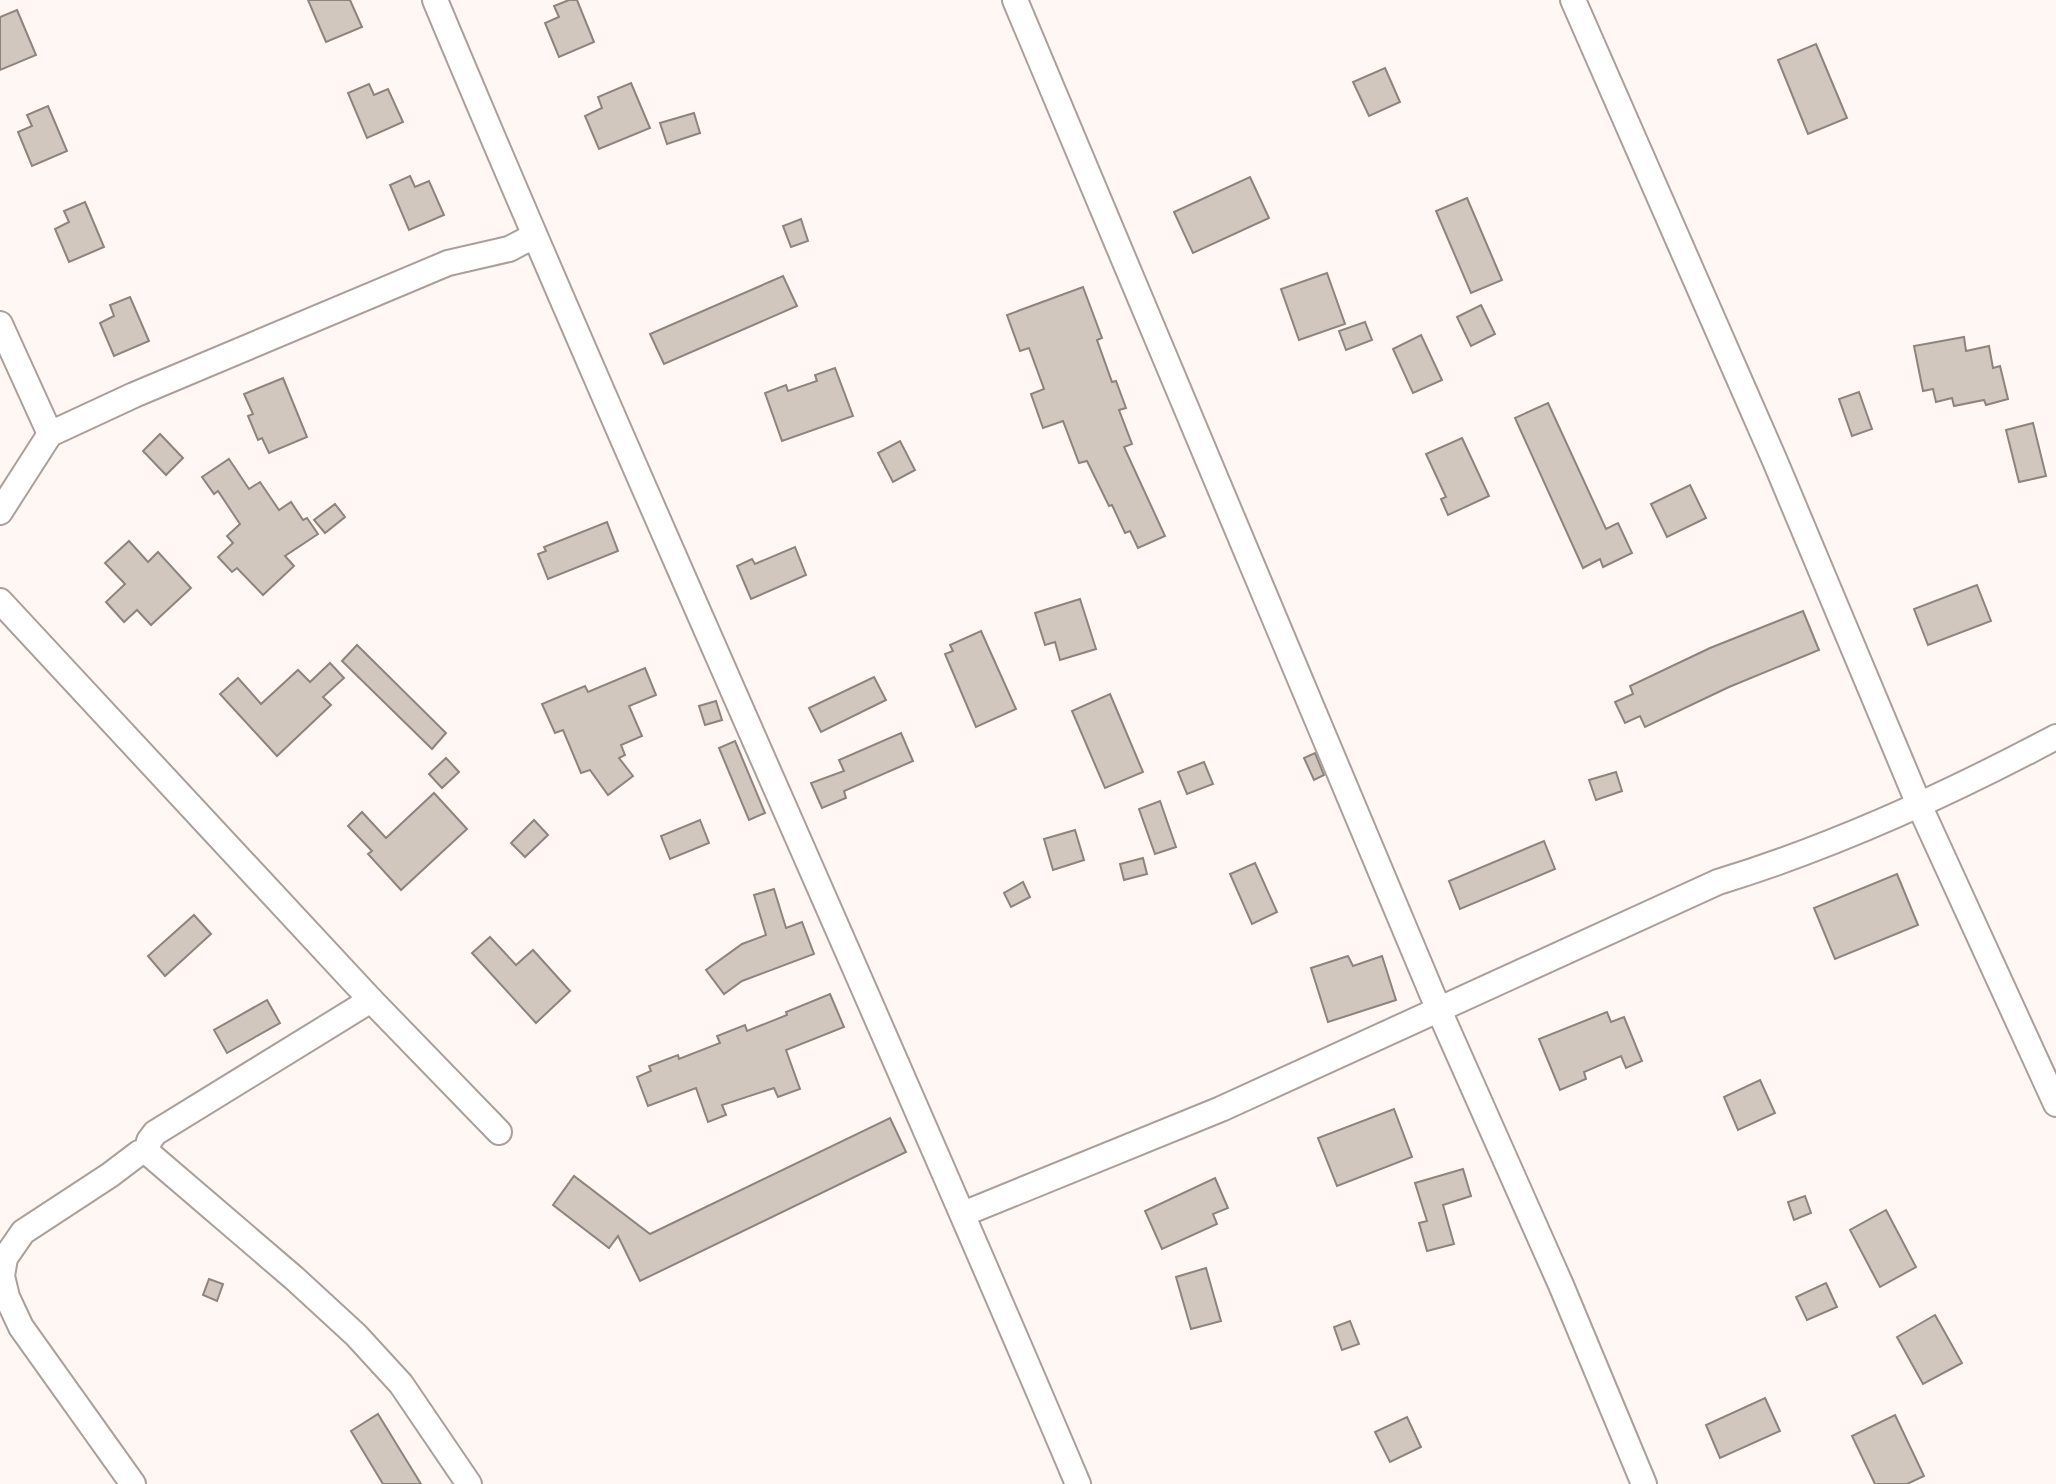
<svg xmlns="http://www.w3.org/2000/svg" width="2056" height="1484" viewBox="0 0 2056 1484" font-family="Quicksand,sans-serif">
<rect width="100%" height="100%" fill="#fff7f4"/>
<!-- building -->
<g fill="#d1c7bf" stroke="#8e847d" stroke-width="2">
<polygon points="308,0 350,0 362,27 326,42"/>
<polygon points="569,0 577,0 594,42 559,57 545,23 559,17 554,6"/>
<polygon points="17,10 36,55 0,70 0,17"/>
<polygon points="1816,44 1847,118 1808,134 1778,60"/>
<polygon points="1385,68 1400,102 1369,116 1353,82"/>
<polygon points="631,83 650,128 599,149 585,116 602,108 598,97"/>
<polygon points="369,84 374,95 388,89 403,122 367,138 348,93"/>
<polygon points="48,106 67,151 32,166 18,132 32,126 27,115"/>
<polygon points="694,113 700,133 667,144 660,123"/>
<polygon points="410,176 415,187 429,181 444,215 409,230 390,185"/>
<polygon points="1250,177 1269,218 1193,253 1174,212"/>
<polygon points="1467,198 1502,280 1471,293 1436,211"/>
<polygon points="85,202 104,247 69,262 55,229 69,222 64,211"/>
<polygon points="801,219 808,241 791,247 783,226"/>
<polygon points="1327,273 1345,324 1299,340 1281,289"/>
<polygon points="783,276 797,306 664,364 650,334"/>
<polygon points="1083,287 1102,338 1097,340 1112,382 1116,381 1126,408 1119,410 1132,444 1124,447 1165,536 1138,548 1130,531 1125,533 1112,505 1109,506 1087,461 1079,463 1063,421 1043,428 1031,394 1044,389 1029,348 1020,351 1007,315"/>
<polygon points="130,297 149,341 114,356 100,323 114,316 110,305"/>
<polygon points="1481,305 1495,334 1471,346 1457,317"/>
<polygon points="1365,322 1372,340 1346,350 1339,331"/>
<polygon points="1421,335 1442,380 1413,393 1393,349"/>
<polygon points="1964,337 1966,351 1989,346 1993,368 2000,366 2008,399 1986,405 1984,400 1954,406 1952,398 1936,402 1933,389 1923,391 1914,346"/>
<polygon points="835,368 853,416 782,441 765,393 786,385 788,391 817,381 815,375"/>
<polygon points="283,378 307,437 269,453 262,438 258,440 248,416 253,414 244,394"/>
<polygon points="1859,392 1872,429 1852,436 1839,399"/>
<polygon points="1548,403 1606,529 1618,523 1632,553 1603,567 1600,559 1583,568 1515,418"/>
<polygon points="2033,423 2046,476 2019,482 2006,430"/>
<polygon points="160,434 183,458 166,475 143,451"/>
<polygon points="1462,438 1489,496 1448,515 1441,499 1446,497 1426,454"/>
<polygon points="900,441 915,470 893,482 878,453"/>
<polygon points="229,459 249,489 260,482 279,510 291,502 303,520 307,518 318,534 285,556 294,566 263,595 237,568 232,572 218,557 233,543 227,536 240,524 218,491 214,494 202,477"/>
<polygon points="1690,485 1706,518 1667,537 1651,504"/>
<polygon points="335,504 345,517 325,533 314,520"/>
<polygon points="607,522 618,551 548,579 538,554 546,551 544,547"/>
<polygon points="129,541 148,562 158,552 191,588 151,625 137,610 124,622 106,602 125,584 105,563"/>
<polygon points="795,547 806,575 751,599 737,566 752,559 755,564"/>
<polygon points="1977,585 1991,621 1928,645 1914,609"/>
<polygon points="1080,599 1096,649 1060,660 1055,642 1045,645 1035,613"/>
<polygon points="1803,611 1819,650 1729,687 1645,727 1640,716 1625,723 1615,702 1633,694 1630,686 1710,648"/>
<polygon points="981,631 1016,709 976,727 945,654 953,651 950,645"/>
<polygon points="357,645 446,733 432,749 342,661"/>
<polygon points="330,663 344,678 323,697 331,705 277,756 220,694 238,678 261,704 298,670 310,682"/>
<polygon points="645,668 656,695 629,706 642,736 621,745 625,755 619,758 633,776 608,795 590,770 581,773 563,730 555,733 542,704 585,686 588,692"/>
<polygon points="874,677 886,700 821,732 809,708"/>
<polygon points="1110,694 1143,772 1105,788 1072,711"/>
<polygon points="716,701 722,720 705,725 699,706"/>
<polygon points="901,733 913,761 844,791 846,798 822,808 811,783 844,771 839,760"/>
<polygon points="735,741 765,813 749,820 719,748"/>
<polygon points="1315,753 1324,775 1314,780 1304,758"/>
<polygon points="446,758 459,772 442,788 429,774"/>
<polygon points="1204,762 1213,784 1187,794 1178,772"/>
<polygon points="1616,772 1622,791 1596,800 1589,780"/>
<polygon points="434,793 467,829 401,890 368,854 372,851 348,826 362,812 386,838"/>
<polygon points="1160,801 1176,847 1155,854 1139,809"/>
<polygon points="534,820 548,835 525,857 511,843"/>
<polygon points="700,820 709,843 670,859 661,836"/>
<polygon points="1075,830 1084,860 1053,870 1044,839"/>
<polygon points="1544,841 1555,869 1460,909 1449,881"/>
<polygon points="1143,858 1147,874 1124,880 1120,864"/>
<polygon points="1255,863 1277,912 1252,924 1230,874"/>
<polygon points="1897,874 1918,925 1835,959 1814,908"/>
<polygon points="1023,882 1030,897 1011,907 1004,893"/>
<polygon points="774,889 786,928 802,922 814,954 742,981 724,994 706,970 742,944 766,935 754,895"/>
<polygon points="194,915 211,934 165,976 148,956"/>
<polygon points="490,937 516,965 533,950 570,991 536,1023 472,953"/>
<polygon points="1348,956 1353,966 1382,956 1396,1000 1328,1022 1311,968"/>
<polygon points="830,994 844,1027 786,1050 800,1089 778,1097 774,1088 722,1105 726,1115 708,1122 696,1088 648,1106 637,1077 651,1071 649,1066 678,1055 679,1059 720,1043 717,1036 745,1025 747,1031 787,1015 786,1012"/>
<polygon points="267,1000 280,1023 227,1053 214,1030"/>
<polygon points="1607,1012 1611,1022 1624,1017 1642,1061 1626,1068 1621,1056 1584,1072 1586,1079 1560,1090 1539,1039"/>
<polygon points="1760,1080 1775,1113 1738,1130 1724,1097"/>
<polygon points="1394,1109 1412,1157 1337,1186 1318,1138"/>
<polygon points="890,1118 906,1152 640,1281 618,1236 609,1248 553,1205 574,1176 650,1234"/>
<polygon points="1463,1169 1471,1196 1443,1205 1454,1244 1427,1251 1419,1223 1427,1221 1415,1183"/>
<polygon points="1215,1178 1228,1208 1213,1214 1217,1224 1162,1249 1145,1211"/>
<polygon points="1805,1196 1811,1213 1794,1220 1788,1202"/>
<polygon points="1886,1210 1916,1267 1880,1287 1850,1230"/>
<polygon points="1206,1268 1221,1321 1191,1329 1176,1277"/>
<polygon points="209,1279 223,1284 217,1301 203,1295"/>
<polygon points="1826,1283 1837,1307 1807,1320 1796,1297"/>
<polygon points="1935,1315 1962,1363 1923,1384 1897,1337"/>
<polygon points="1350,1321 1359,1344 1342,1350 1334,1327"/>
<polygon points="1765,1398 1780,1431 1720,1458 1706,1425"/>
<polygon points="378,1414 421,1484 383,1484 351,1431"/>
<polygon points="1895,1415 1924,1476 1907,1484 1875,1484 1852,1436"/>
<polygon points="1407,1417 1421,1447 1390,1462 1375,1432"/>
</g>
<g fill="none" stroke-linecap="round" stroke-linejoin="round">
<!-- minor casing -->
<g stroke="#ab9f9a" stroke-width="28">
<g id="minor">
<path d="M435 0C643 497 868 988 1078 1484"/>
<polyline points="1015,0 1438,1008 1561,1285 1644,1484"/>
<polyline points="1573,0 1775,461 1920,807 2056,1104"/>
<polyline points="0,324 50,434"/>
<polyline points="0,512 50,434 134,395 448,263 509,249 534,236"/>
<polyline points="0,601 371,1000 499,1132"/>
<polyline points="147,1152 294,1278 356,1335 401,1384 469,1484"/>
<path d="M963 1214 1221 1109 1718 882C1836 846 1947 795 2056 737"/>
<polyline points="133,1484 21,1327 7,1297 2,1276 5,1258 23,1232 110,1175 139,1153 147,1152 149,1141 155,1133 371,1000"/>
</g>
</g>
<!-- minor -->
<use href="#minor" stroke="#fff" stroke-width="24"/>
</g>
</svg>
